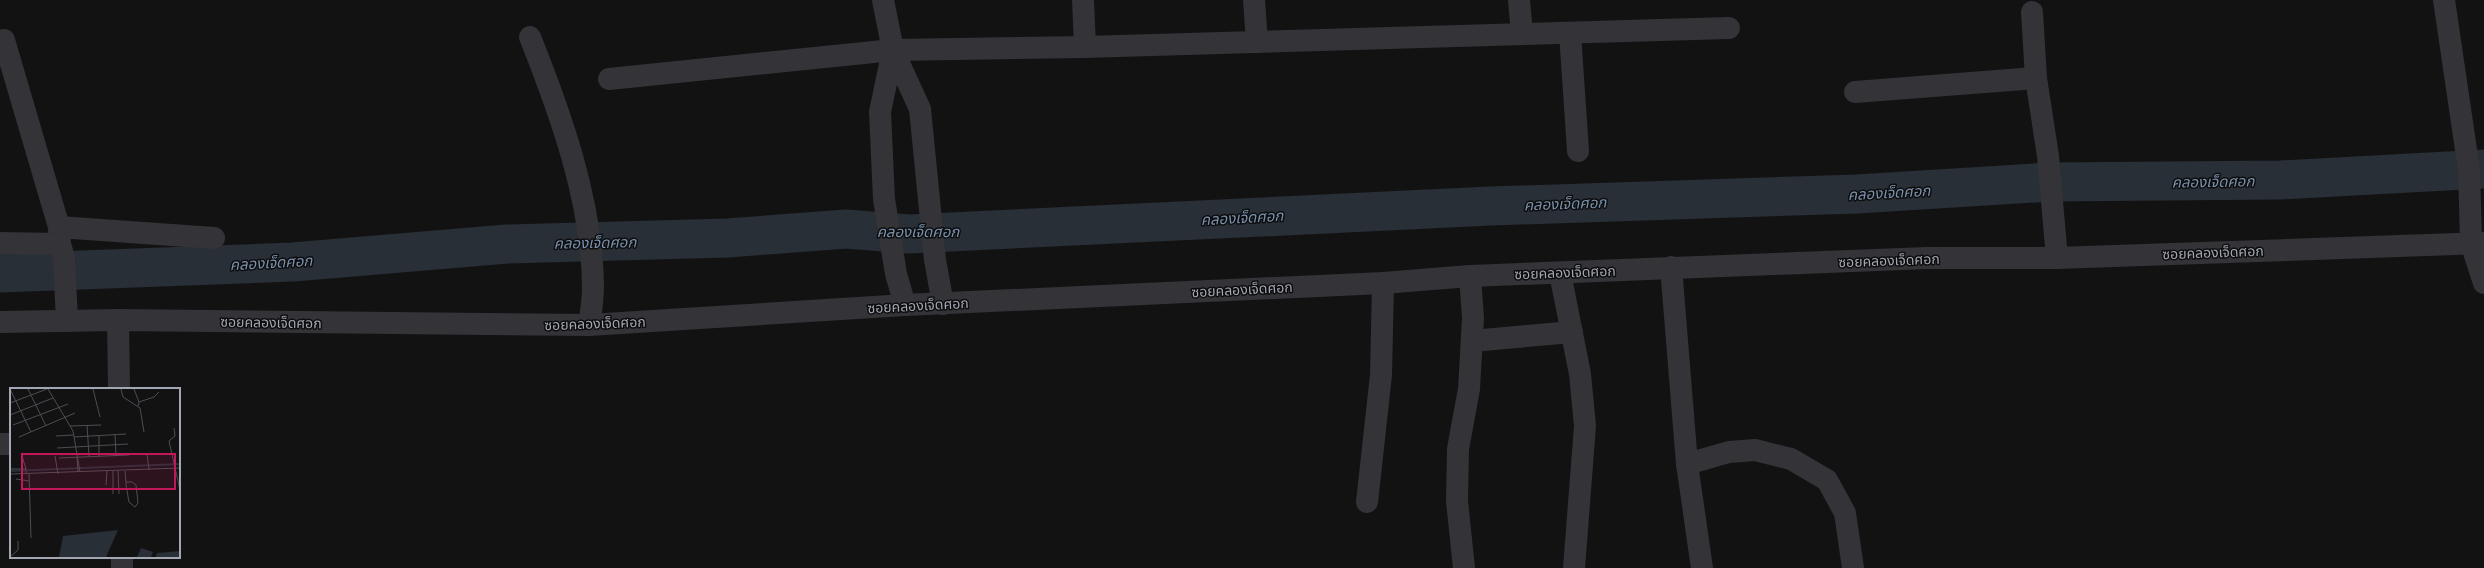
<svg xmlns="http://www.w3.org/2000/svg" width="2484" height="568" viewBox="0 0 2484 568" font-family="'Golos Text','Noto Sans Thai',sans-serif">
<rect width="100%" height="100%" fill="#121213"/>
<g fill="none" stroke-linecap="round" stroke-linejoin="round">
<!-- canal -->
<polyline stroke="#282f36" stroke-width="39" points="0,273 293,262 507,244 728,238 846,229 909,234 1490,206 1857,194 2050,182 2280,180 2484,169"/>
<!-- minor -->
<g stroke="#333338" stroke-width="22">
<polyline points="883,0 893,50 920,109 935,260 943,304"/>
<polyline points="1083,0 1085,47"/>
<polyline points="1254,0 1257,42"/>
<polyline points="1519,0 1522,34"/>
<polyline points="2444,0 2469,170 2471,243 2484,283"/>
<polyline points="2032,12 2036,78 2048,156 2057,258"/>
<polyline points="1570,33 1578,151"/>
<path d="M530 37C561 115 592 201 593 286 593 299 591 313 589 325"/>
<polyline points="4,40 59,227 60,244"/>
<polyline points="893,50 880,112 884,199 896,274 905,305"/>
<polyline points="609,79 893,50 1085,47 1729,28"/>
<polyline points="1855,92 2036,78"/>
<polyline points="59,227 214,238"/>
<polyline points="0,243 60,244 64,258 67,321"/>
<polyline points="1671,267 1687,464 1702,568"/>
<polyline points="1560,273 1580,374 1585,426 1574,568"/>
<polyline points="118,320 119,389"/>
<polyline points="0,322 118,320 589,325 905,305 1383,283 1470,276 1927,258 2057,258 2484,243"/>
<polyline points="1472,341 1572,332"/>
<polyline points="0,444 11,444"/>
<polyline points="1687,464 1729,452 1755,450 1791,459 1827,480 1845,513 1853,568"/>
<polyline points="1367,502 1381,375 1383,283"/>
<polyline points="122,557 122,568"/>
<polyline points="1464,568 1457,501 1458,449 1469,389 1473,318 1470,276"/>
</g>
</g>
<g text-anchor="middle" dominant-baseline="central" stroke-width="3" stroke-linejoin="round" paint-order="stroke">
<!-- street labels -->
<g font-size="14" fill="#a3a7b3" stroke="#0d0d0e">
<text transform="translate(2213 252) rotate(-2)">ซอยคลองเจ็ดศอก</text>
<text transform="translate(1889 260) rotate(-2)">ซอยคลองเจ็ดศอก</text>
<text transform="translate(1565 272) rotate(-2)">ซอยคลองเจ็ดศอก</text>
<text transform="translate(1242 289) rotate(-3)">ซอยคลองเจ็ดศอก</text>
<text transform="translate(918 305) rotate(-3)">ซอยคลองเจ็ดศอก</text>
<text transform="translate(271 322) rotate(1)">ซอยคลองเจ็ดศอก</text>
<text transform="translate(595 323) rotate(-2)">ซอยคลองเจ็ดศอก</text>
</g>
<!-- water labels -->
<g font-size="15" font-style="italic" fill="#7a92ae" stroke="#0d0d0e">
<text transform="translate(2213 181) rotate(-1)">คลองเจ็ดศอก</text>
<text transform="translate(1889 192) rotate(-3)">คลองเจ็ดศอก</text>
<text transform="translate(1565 203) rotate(-2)">คลองเจ็ดศอก</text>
<text transform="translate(1242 217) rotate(-3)">คลองเจ็ดศอก</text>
<text x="918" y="231">คลองเจ็ดศอก</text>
<text transform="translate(595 242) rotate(-1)">คลองเจ็ดศอก</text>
<text transform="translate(271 262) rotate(-3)">คลองเจ็ดศอก</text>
</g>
</g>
<!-- overview -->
<g transform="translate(10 388)">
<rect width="170" height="170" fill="#121213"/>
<path d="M108 142 96 169H49L53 148ZM131 160 143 164 141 169H127ZM170 163V169H146L147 165Z" fill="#282f36"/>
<path fill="none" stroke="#282f36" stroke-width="2" d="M0 83 170 76"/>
<path fill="none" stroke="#4c4e53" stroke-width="1" d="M0 1 21 44M18 1 36 38M38 1 63 43 70 84M83 1 90 29M111 1 113 9 130 20 134 44M124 1 129 14M0 15 37 1M128 18 129 14 144 9 149 4M0 27 43 10M3 37 58 16M77 37 79 68M60 38 91 37M164 40 165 48 159 53 170 102M105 47 106 68M46 48 63 47M89 48V68M9 49 65 25M64 49 116 46M47 60 118 56M137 66 139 82M12 68 16 81M45 68 48 86M49 70 119 67M67 70 68 84M0 81H16V85M103 83V106M108 83 109 106M115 83 116 94V97L119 114 125 119 128 115 126 97 122 94H116M19 85 21 150M0 86 170 80M6 91 19 93M96 97 97 83M0 169 8 162V153"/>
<path fill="#c2185b" fill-opacity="0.15" stroke="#c2185b" stroke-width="2" d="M12 66H165V101H12Z"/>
<rect width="170" height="170" fill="none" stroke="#a3a7b3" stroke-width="2"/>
</g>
</svg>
